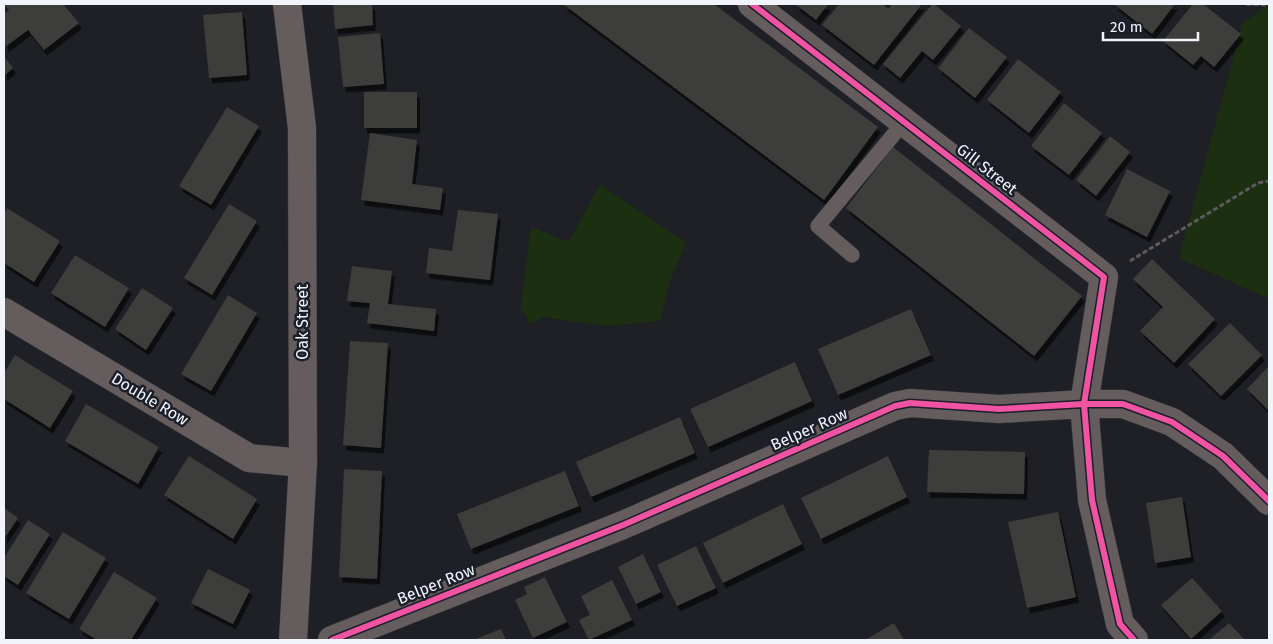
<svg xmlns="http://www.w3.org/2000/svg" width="1273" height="644" viewBox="0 0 1273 644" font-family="'Fira Sans',sans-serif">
<defs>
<filter id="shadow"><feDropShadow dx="3" dy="5.5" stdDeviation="0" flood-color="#0009"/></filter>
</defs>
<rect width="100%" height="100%" fill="#1e2026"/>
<!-- green -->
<g fill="#1c2f10">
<polygon points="1269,4 1269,299 1179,258 1243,23"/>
<polygon points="600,184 686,243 669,283 660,321 606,326 543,317 530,324 521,307 531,227 569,242"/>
</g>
<!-- building -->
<g fill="#3e3c3a" filter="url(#shadow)">
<polygon points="4,4 63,4 79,23 44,50 28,30 5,47 4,14 9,10"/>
<polygon points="333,4 372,4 373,25 335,29"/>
<polygon points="563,4 714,4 878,127 824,200"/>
<polygon points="795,4 828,4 816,20"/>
<polygon points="839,4 883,4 888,9 892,4 922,4 874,65 822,25"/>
<polygon points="932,4 934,4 961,26 933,60 922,51 900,78 883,64"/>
<polygon points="1114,4 1175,4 1152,34"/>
<polygon points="1193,4 1203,4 1241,34 1214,67 1201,56 1193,65 1163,41"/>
<polygon points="242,12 247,75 209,78 203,15"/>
<polygon points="969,28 1007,57 975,98 938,68"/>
<polygon points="380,33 384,84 343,87 338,37"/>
<polygon points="4,56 13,68 4,76"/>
<polygon points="1018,59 1061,92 1029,133 987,100"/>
<rect x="364" y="92" width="53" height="36"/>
<polygon points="1064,103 1102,133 1069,175 1031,146"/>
<polygon points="227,107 259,126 211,205 179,186"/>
<polygon points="370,133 417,140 412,184 443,188 440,210 361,200"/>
<polygon points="1110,136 1130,152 1096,196 1076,180"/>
<polygon points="893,147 1082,296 1034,356 846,208"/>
<polygon points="1127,169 1170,191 1147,237 1105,215"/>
<polygon points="229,204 257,221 212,295 184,278"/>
<polygon points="7,208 60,241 34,282 4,263 4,214"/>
<polygon points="458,210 498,214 490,280 426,273 429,248 452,251"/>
<polygon points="75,255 129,288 105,327 51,293"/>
<polygon points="1152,259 1215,319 1174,363 1140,331 1163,307 1133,279"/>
<polygon points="352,266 392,271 388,304 436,309 434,331 367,323 370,303 347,301"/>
<polygon points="142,288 173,308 146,350 115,329"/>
<polygon points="228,295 257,313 211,391 181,374"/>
<polygon points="911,309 931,355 838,395 818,349"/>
<polygon points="1230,323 1262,355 1221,396 1188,364"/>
<polygon points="350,341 388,343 381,448 343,445"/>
<polygon points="15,355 73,391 50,428 4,399 4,373"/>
<polygon points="795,362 812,401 708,447 690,409"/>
<polygon points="1269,366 1269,411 1247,389"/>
<polygon points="86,404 159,447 138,484 65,441"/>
<polygon points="680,417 695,453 591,497 576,462"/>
<polygon points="929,450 1025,452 1024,494 927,492"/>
<polygon points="189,456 257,499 233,539 164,495"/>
<polygon points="888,456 907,497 821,539 801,498"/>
<polygon points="344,469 382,471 377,579 339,577"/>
<polygon points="565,471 579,506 471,549 457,514"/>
<polygon points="1182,497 1191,557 1155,563 1146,503"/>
<polygon points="783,504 802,544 723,583 703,543"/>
<polygon points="4,508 18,518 4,539"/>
<polygon points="1058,512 1076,597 1027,608 1008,522"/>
<polygon points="28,520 50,534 18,585 4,576 4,558"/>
<polygon points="63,532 106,558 69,619 26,593"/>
<polygon points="696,546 716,588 677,606 657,565"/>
<polygon points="643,554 661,592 636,604 618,567"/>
<polygon points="208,569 250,590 233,624 191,603"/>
<polygon points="114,572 157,598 131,640 97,640 79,629"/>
<polygon points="545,577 567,622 533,638 515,600 527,594 524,587"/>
<polygon points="1192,578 1222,611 1191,639 1161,605"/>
<polygon points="612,580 632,620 589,640 579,620 590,615 581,596"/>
<polygon points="894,623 904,640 865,640"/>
<polygon points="1229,623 1245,640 1209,640"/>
<polygon points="501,629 506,640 473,640"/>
</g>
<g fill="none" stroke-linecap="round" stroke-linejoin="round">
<!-- service casing -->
<g stroke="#383a3f" stroke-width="16">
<polyline id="service" points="852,255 818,226 904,122"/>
</g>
<!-- minor casing -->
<g stroke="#383a3f" stroke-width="29">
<g id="minor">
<polyline points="287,4 302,128 303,463 293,640"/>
<polyline points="752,4 1104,277 1084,404 1123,404 1172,422 1223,456 1269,501"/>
<polyline points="4,312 249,458 303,463"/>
<polyline points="332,640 623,525 895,406 910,403 999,409 1084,404 1092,500 1120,624 1134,640"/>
</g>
</g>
<!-- path -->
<g stroke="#5e5a5c" stroke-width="3" stroke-dasharray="5 2.5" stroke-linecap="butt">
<polyline points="1246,4 1269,5"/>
<polyline points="1130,261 1258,183 1269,181"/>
</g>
<!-- service -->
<use href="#service" stroke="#655c5d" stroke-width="15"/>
<!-- minor -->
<use href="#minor" stroke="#655c5d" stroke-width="28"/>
<!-- cycleway casing -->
<g stroke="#1b1f29" stroke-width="9">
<g id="cycleway">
<polyline points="752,4 1104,277 1084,404 1123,404 1172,422 1223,456 1269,501"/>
<polyline points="332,640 623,525 895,406 910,403 999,409 1084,404 1092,500 1120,624 1134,640"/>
</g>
</g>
<!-- cycleway -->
<use href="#cycleway" stroke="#f153a3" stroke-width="6"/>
</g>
<g text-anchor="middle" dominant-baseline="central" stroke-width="5" stroke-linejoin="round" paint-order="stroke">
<!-- street labels -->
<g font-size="16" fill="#f2f4fc" stroke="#1b1f29">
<text transform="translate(987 169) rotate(38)">Gill Street</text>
<text transform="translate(302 322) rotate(-90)">Oak Street</text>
<text transform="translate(150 399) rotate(31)">Double Row</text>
<text transform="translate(809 429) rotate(-24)">Belper Row</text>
<text transform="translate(436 584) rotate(-22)">Belper Row</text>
</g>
</g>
<!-- border -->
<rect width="1273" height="644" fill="none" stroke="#f2f4fc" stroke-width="10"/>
<!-- scale -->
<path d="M1103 32v8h95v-8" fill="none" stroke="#f2f4fc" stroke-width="2.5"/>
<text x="1110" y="32" font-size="15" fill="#f2f4fc" stroke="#1b1f29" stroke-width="4" paint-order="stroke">20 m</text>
</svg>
